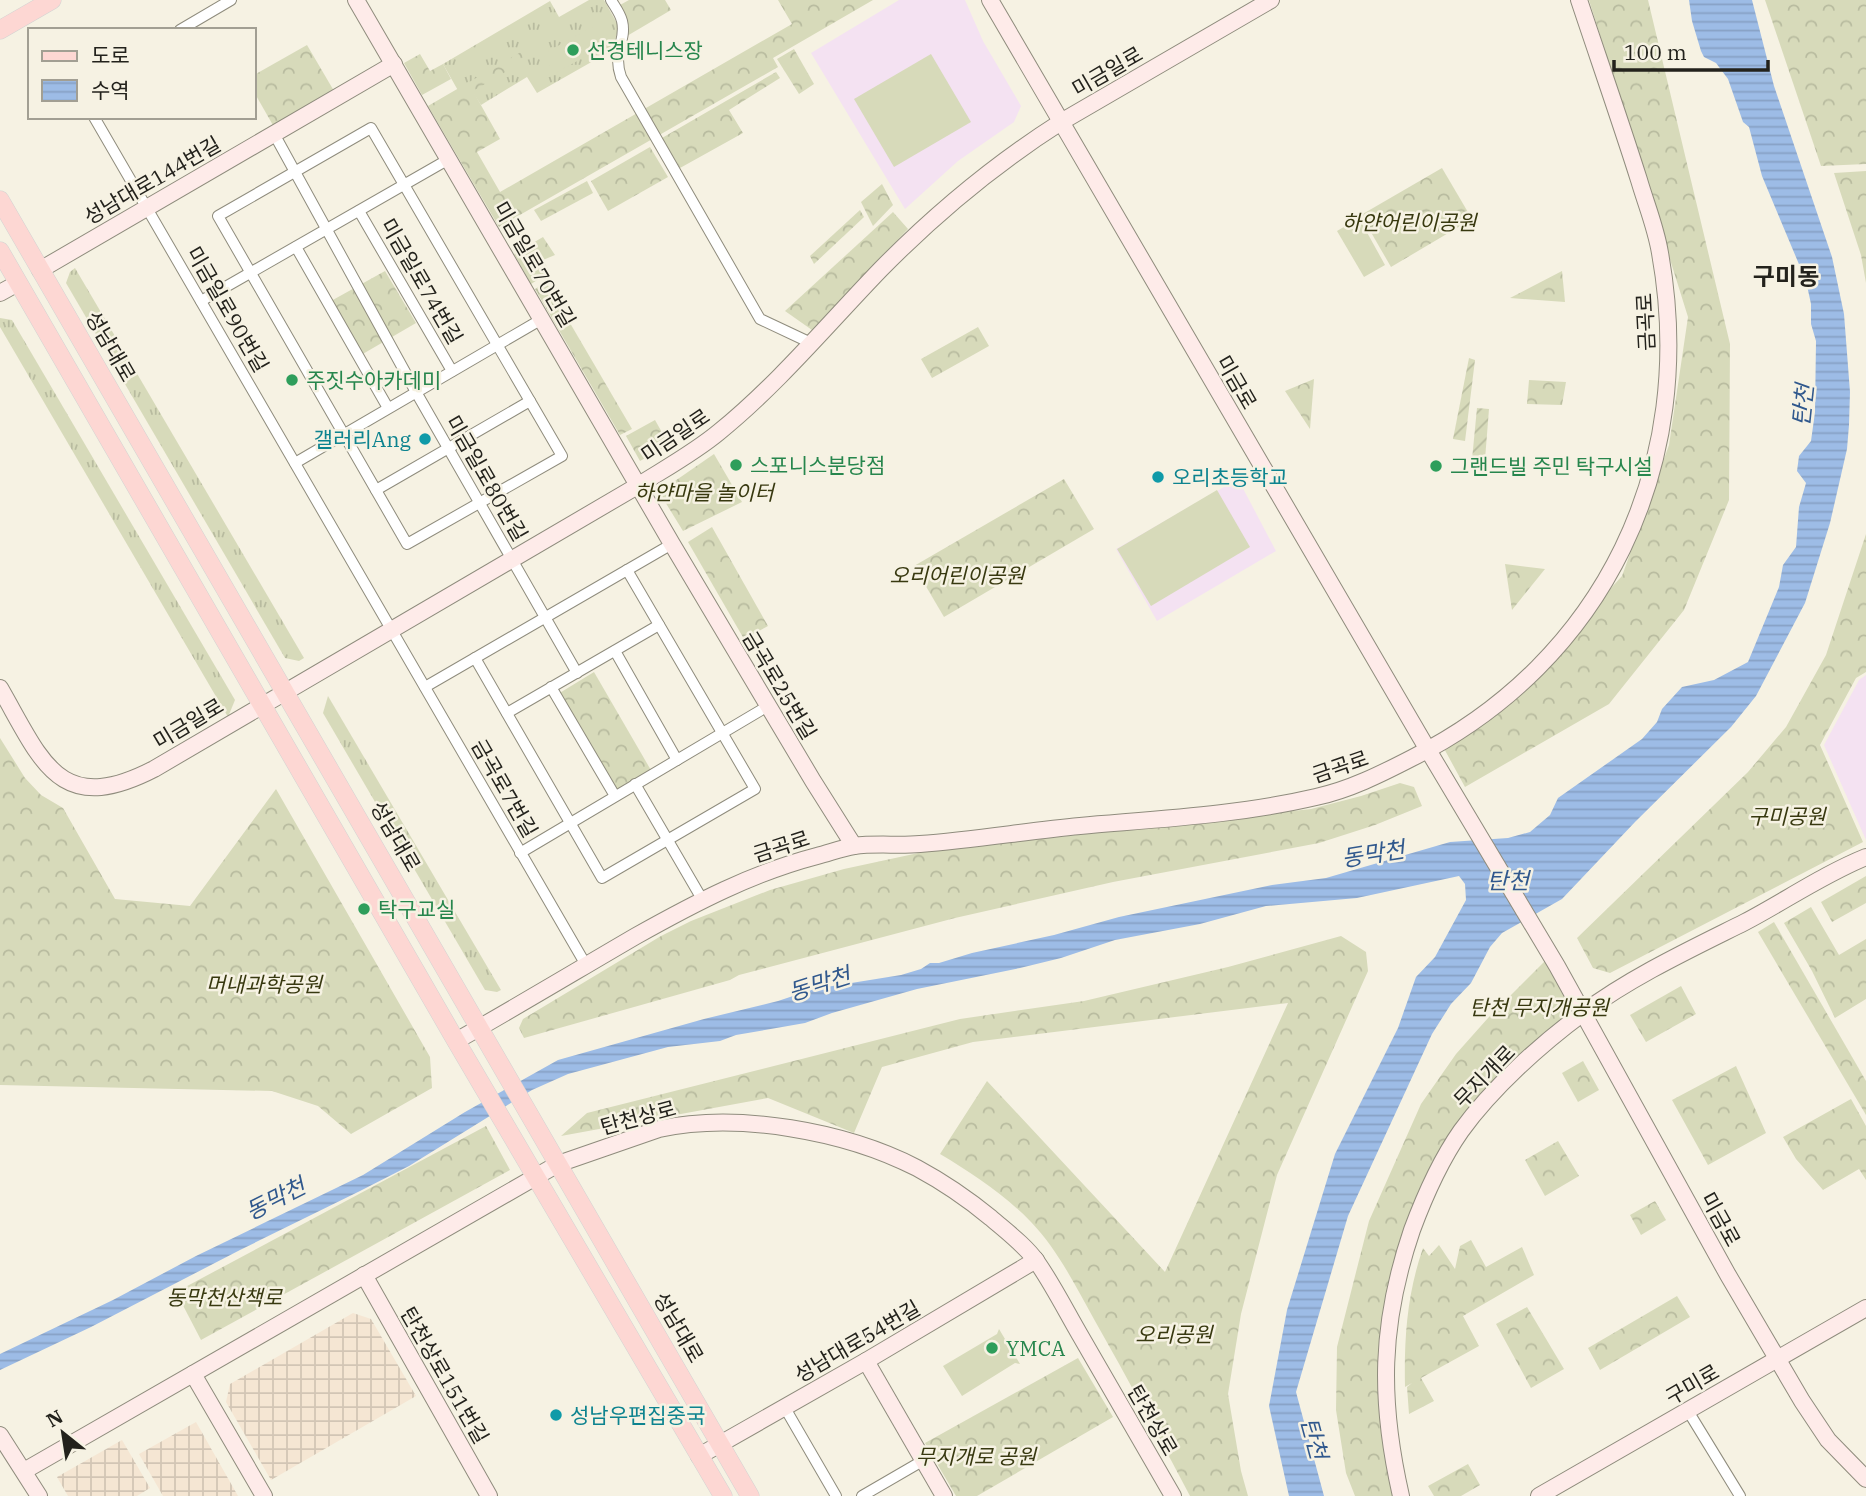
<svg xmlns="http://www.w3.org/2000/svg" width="1866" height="1496" viewBox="0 0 1866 1496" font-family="'IBM Plex Serif','Noto Sans KR',serif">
<defs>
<pattern id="industrial-grid" width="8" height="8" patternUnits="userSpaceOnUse" patternTransform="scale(1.75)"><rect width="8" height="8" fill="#f5e6d3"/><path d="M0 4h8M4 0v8" fill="none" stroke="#d2c5b5"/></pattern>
<pattern id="grass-tufts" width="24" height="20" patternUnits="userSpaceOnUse" patternTransform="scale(1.75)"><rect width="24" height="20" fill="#d7daba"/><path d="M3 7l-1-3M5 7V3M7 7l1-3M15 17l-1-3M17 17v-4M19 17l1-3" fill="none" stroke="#b8bb9f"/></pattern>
<pattern id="forest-crowns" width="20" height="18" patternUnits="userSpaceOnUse" patternTransform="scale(1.75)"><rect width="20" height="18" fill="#d7daba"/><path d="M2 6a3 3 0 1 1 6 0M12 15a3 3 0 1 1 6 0" fill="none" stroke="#b8bb9f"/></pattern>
<pattern id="garden-furrows" width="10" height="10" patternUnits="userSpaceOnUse" patternTransform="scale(1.75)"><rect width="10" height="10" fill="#d7daba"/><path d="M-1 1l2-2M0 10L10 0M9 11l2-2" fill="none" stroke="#b8bb9f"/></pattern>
<pattern id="water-rules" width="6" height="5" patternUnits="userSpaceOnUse" patternTransform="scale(1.75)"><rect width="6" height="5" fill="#9dbce6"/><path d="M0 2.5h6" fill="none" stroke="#87a1c5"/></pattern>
</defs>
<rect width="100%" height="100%" fill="#f6f2e3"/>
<!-- industrial -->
<g fill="url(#industrial-grid)">
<polygon points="353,1313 371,1319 416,1396 271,1480 226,1402 230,1384"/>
<polygon points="196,1422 238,1496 163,1496 139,1454"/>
<polygon points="122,1440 150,1488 137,1496 68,1496 57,1477"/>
</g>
<!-- education -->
<g fill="#f4e2f2">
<polygon points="899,0 965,0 983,41 1021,106 1014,122 958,161 905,209 811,53"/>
<polygon points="1238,479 1276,551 1157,621 1116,549"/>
<polygon points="1866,675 1866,840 1824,745 1859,680"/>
</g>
<!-- grass -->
<g fill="url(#grass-tufts)">
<polygon points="589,0 604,0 619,27 614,43 616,48 537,93 527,77 481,105 472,91 460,94 443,64 550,1 559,17"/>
<polygon points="75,268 304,658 299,661 285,658 66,283 70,272"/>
<polygon points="0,318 12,320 235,700 228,717 0,327"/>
<polygon points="328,696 501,990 497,992 485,990 323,713"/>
</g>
<!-- forest -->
<g fill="url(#forest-crowns)">
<polygon points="629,0 665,0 671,10 627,36 620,5"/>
<polygon points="778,0 873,0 773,58 778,67 499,227 428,106 526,49 531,57 473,91 500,139 477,152 500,192 792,24"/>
<polygon points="1589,0 1648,0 1730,344 1729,500 1684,610 1609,704 1465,787 1441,743 1550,655 1622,576 1669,445 1688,317"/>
<polygon points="1765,0 1866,0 1866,164 1821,166"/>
<polygon points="307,45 334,91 274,127 254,92 254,75"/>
<polygon points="794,49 814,84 799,94 777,59"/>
<polygon points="420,54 430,71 443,64 451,79 422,95 404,63"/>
<polygon points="776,72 780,78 729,110 743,133 680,168 662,138"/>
<polygon points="650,147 668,177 608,211 591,181"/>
<polygon points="1442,168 1472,219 1391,267 1361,215"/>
<polygon points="1866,171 1866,283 1861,255 1834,173"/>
<polygon points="587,181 593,193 541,221 534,210"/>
<polygon points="882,184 893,205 873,226 861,202"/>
<polygon points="860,210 864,217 814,264 810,256"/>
<polygon points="893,212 908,229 812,330 785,311"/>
<polygon points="543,237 555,255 543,260 550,272 531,284 514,254"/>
<polygon points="385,271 416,323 361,355 331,301"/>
<polygon points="1562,271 1565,302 1510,298"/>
<polygon points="546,282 632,429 620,435 535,289"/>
<polygon points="978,327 989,346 932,378 921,359"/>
<polygon points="1314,379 1310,429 1285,391"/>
<polygon points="1529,380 1566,382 1562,405 1527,404"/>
<polygon points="655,420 669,445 640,461 626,436"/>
<polygon points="714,454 742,502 683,531 659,492"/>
<polygon points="1064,479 1094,529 944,617 914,566"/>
<polygon points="712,527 768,626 744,639 688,542"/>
<polygon points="1866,534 1866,672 1856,678 1820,745 1863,842 1610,973 1593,968 1577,938 1748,772 1786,727 1826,655"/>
<polygon points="1505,564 1545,569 1512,610"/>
<polygon points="594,672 652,772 616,793 558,694"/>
<polygon points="0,738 25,778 41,795 63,808 115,899 190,906 276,789 430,1057 432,1088 351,1134 318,1106 272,1091 0,1085"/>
<polygon points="1400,783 1414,787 1422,806 1375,825 1319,843 1113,882 955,918 739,975 730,980 524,1038 519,1028 523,1019 661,936 691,921 770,890 844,869 923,852 1311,809 1361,796"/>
<polygon points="1866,876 1866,903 1832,922 1821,902"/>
<polygon points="1811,907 1839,955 1866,939 1866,999 1835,1018 1812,971 1784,923"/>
<polygon points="1774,922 1866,1081 1866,1115 1758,932"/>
<path d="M1341 936 1366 952 1368 971 1277 1175 1241 1314 1228 1394 1241 1471 1248 1496H1190C1159 1437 1128 1379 1095 1321 1076 1287 1058 1250 1031 1222 1005 1195 972 1173 940 1154L987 1081 1165 1272 1288 1003 973 1042 882 1067 854 1133 768 1098 561 1136 587 1113 960 1019 1084 1001 1228 967Z"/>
<polygon points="1547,959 1576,1011 1460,1123 1391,1276 1381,1339 1378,1381 1380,1410 1394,1496 1355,1496 1346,1473 1336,1410 1337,1347 1369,1221 1421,1104 1456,1054 1488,1018"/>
<polygon points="1681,986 1696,1014 1646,1042 1630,1015"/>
<polygon points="1583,1061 1599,1090 1578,1102 1562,1073"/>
<polygon points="1736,1066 1766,1133 1708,1165 1672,1100"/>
<polygon points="1851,1099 1866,1126 1866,1180 1859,1169 1823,1190 1796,1159 1783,1137"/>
<polygon points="486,1126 510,1170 201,1340 176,1292"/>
<polygon points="1558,1141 1579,1176 1545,1196 1525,1160"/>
<polygon points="1655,1201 1666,1220 1641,1235 1630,1215"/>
<path d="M1471 1240 1486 1267 1522 1247 1534 1275 1463 1316 1479 1346 1421 1378 1434 1401 1409 1414 1407 1387 1412 1383 1405 1387C1404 1338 1407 1294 1423 1248L1429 1256 1439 1245 1455 1269 1460 1246Z"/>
<polygon points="1677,1296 1690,1317 1600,1370 1588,1348"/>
<polygon points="1527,1307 1564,1369 1531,1388 1496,1324"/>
<polygon points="1078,1358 1113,1417 977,1496 956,1496 925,1443"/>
<polygon points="1468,1464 1480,1485 1461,1496 1434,1496 1428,1486"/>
</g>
<!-- garden -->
<g fill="url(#garden-furrows)">
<polygon points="1469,358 1475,360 1465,441 1453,439"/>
<polygon points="1477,408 1489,409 1484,472 1471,470"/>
</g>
<!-- pitch -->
<g fill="#d7daba">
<polygon points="592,27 604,46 554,74 543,54"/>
<polygon points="931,54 971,122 894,167 854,99"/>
<polygon points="1359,218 1385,265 1364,277 1337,231"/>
<polygon points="1217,490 1250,547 1151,606 1117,549"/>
<polygon points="999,1329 1020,1364 1015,1363 962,1396 943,1366 997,1334"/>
</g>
<!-- water -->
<polygon fill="url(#water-rules)" points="1689,0 1752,0 1774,86 1832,257 1844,314 1850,392 1849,425 1847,449 1830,523 1805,603 1756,696 1731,727 1635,822 1562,899 1502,933 1490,947 1471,983 1451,1004 1432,1034 1348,1216 1296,1392 1324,1496 1289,1496 1269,1406 1287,1310 1335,1154 1398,1028 1416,977 1435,957 1466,900 1465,884 1459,876 1357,898 1266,906 1200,924 1115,940 1061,958 1020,968 917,989 832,1013 805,1023 736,1035 720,1041 668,1047 568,1074 532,1090 409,1166 360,1191 240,1250 91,1327 0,1370 0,1354 113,1300 196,1256 363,1175 465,1112 558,1060 704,1019 778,1001 814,989 901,975 921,969 930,963 939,963 972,953 1054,935 1119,917 1272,885 1326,878 1450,842 1508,838 1530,832 1550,815 1558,798 1642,739 1657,722 1662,709 1682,687 1714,680 1748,662 1779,587 1783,565 1796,547 1799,507 1806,483 1797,471 1799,456 1811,441 1815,412 1816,341 1811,324 1811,304 1806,281 1762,176 1749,127 1743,122 1728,79 1716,63 1704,57 1701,51 1692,21"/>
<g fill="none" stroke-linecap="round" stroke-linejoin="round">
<!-- street casing -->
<g stroke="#8f8c7d" stroke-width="12">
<g id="street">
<path d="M611 0C615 7 620 13 622 21 627 41 612 51 621 77L760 319 811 343"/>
<polyline points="180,30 231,0"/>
<polyline points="94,117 586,965"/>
<polygon points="371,128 562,456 407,544 218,216"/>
<polyline points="278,141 416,392 577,673"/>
<polyline points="359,211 452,371"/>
<polyline points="296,247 388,408"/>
<polyline points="201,301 449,159"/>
<polyline points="295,463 542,319"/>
<polyline points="376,490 530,401"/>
<polyline points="615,651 677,760"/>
<polyline points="475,658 602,878 755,789 627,570"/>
<polyline points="425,687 672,544"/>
<polyline points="551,687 615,796"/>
<polyline points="507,713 659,625"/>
<polyline points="635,784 702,899"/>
<polyline points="520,853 768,706"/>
<polyline points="785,1408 836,1496"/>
<polyline points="1688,1411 1740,1496"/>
<polyline points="862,1496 924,1460"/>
</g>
</g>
<!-- secondary casing -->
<g stroke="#8f8c7d" stroke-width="18">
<g id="secondary">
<polyline points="356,0 672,544 813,781 854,846"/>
<polyline points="990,0 1428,750 1557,966 1728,1275 1802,1401 1828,1440 1866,1479"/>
<polyline points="40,270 394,64"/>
<polyline points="0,293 18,283"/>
<path d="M0 688C42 761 59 818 154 769L639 485C666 468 695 452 719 432 778 384 827 325 880 270 935 214 995 164 1061 122L1271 0"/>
<path d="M456 1041C516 1007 576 971 636 936 695 903 752 873 817 856 829 853 842 848 854 846 876 843 899 846 920 844 974 840 1027 831 1080 826 1158 819 1239 815 1316 797 1349 790 1381 774 1412 758 1605 661 1698 464 1660 253 1656 228 1646 204 1639 180 1620 120 1599 60 1579 0"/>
<polyline points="364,1275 489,1496"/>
<polyline points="866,1361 944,1496"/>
<polyline points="193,1374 264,1496"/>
<polyline points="0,1435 39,1496"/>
<polyline points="699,1456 866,1361 1036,1260"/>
<path d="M24 1471 558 1164 659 1129C738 1112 845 1131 917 1168 943 1182 968 1199 991 1218 1006 1231 1026 1246 1037 1262 1053 1285 1066 1311 1080 1335 1111 1389 1142 1442 1173 1496"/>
<path d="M1401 1496C1379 1400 1380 1324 1412 1230 1425 1195 1440 1161 1461 1131 1492 1088 1541 1044 1583 1013 1631 977 1691 949 1745 922 1785 901 1824 874 1866 857"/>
<polyline points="1539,1496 1866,1308"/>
</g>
</g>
<!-- primary casing -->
<g stroke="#d3d3d2" stroke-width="19">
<g id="primary">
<polyline points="0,30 52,0"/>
<polyline points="0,200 750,1496"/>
<polyline points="0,251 456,1041 723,1496"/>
</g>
</g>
<!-- street -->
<use href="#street" stroke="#fff" stroke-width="10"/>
<!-- secondary -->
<use href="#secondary" stroke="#feebe9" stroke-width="16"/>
<!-- primary -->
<use href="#primary" stroke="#fdd7d3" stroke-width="18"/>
</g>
<!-- markers -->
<g fill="#2e9e5b" stroke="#f6f2e3" stroke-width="2.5">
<circle cx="573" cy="50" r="7"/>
<circle cx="292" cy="380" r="7"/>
<circle cx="736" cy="465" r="7"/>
<circle cx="1436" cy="466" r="7"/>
<circle cx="364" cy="909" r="7"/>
<circle cx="992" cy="1348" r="7"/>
</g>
<g fill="#0f9aa8" stroke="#f6f2e3" stroke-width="2.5">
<circle cx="425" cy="439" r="7"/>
<circle cx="1158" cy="477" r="7"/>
<circle cx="556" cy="1415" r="7"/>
</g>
<g text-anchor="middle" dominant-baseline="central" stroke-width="5" stroke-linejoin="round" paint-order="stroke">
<!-- leisure labels -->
<g font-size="21" fill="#27864d" stroke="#f6f2e3" text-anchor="start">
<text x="587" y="50">선경테니스장</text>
<text x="306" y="380">주짓수아카데미</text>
<text x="750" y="465">스포니스분당점</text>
<text x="1450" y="466">그랜드빌 주민 탁구시설</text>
<text x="378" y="909">탁구교실</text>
<text x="1006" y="1348">YMCA</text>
</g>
<!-- street labels -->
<g font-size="21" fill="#23221c" stroke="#f6f2e3">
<text transform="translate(1107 71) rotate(-30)">미금일로</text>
<text transform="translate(152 180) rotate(-30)">성남대로144번길</text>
<text transform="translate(535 264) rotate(60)">미금일로70번길</text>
<text transform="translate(422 281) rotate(60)">미금일로74번길</text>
<text transform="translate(228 309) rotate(60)">미금일로90번길</text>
<text transform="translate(1645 322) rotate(-93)">금곡로</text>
<text transform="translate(111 346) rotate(60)">성남대로</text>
<text transform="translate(1237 382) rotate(60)">미금로</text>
<text transform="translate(675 435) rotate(-34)">미금일로</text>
<text transform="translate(487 478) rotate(60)">미금일로80번길</text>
<text transform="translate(780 685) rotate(59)">금곡로25번길</text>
<text transform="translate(188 723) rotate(-31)">미금일로</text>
<text transform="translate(1340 766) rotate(-19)">금곡로</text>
<text transform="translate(505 788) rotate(60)">금곡로7번길</text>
<text transform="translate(396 836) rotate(60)">성남대로</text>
<text transform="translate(781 846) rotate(-18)">금곡로</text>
<text transform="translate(1484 1076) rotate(-46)">무지개로</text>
<text transform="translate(638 1117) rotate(-15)">탄천상로</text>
<text transform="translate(1721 1219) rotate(61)">미금로</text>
<text transform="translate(679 1327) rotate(60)">성남대로</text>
<text transform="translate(857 1341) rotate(-30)">성남대로54번길</text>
<text transform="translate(445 1375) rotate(60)">탄천상로151번길</text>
<text transform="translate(1692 1384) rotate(-30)">구미로</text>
<text transform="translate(1153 1420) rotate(60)">탄천상로</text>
</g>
<!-- park labels -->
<g font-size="21" font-style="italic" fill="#383910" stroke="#f6f2e3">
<text x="1409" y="222">하얀어린이공원</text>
<text x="704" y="492">하얀마을 놀이터</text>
<text x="957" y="575">오리어린이공원</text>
<text x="1787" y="816">구미공원</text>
<text x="264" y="984">머내과학공원</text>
<text x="1539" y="1007">탄천 무지개공원</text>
<text x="224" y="1297">동막천산책로</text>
<text x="1174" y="1334">오리공원</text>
<text x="976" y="1456">무지개로 공원</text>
</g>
<!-- culture labels -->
<g font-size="21" fill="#0d838f" stroke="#f6f2e3" text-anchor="start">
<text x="411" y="439" text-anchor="end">갤러리Ang</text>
<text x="1172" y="477">오리초등학교</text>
<text x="570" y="1415">성남우편집중국</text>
</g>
<!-- water labels -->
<g font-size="23" font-style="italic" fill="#30588d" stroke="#f6f2e3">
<text transform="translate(1802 405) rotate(-84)">탄천</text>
<text transform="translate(1373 853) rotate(-9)">동막천</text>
<text x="1508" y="880">탄천</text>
<text transform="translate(819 983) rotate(-17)">동막천</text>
<text transform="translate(275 1198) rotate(-27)">동막천</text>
<text transform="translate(1315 1438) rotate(75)">탄천</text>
</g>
<!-- quarter labels -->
<g font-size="24" font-weight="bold" fill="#23221c" stroke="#f6f2e3">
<text x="1786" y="276">구미동</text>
</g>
</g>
<!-- legend -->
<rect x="28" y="28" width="228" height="91" fill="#f6f2e3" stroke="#a29f93" stroke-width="2"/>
<rect x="42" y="51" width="35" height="10" fill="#fdd7d3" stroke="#a29f93" stroke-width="2"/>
<text x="91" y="63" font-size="21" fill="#23221c">도로</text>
<rect x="42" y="80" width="35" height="21" fill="url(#water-rules)" stroke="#a29f93" stroke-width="2"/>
<text x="91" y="98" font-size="21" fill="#23221c">수역</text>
<!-- north arrow -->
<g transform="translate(63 1433) rotate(330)" stroke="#f6f2e3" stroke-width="5" paint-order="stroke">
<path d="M0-5L12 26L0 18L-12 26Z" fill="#23221c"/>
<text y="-10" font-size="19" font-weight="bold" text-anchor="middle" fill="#23221c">N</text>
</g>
<!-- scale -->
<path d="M1614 60v10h154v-10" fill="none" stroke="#23221c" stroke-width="3.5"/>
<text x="1624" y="60" font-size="21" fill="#23221c" stroke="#f6f2e3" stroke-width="5" paint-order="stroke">100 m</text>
</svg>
